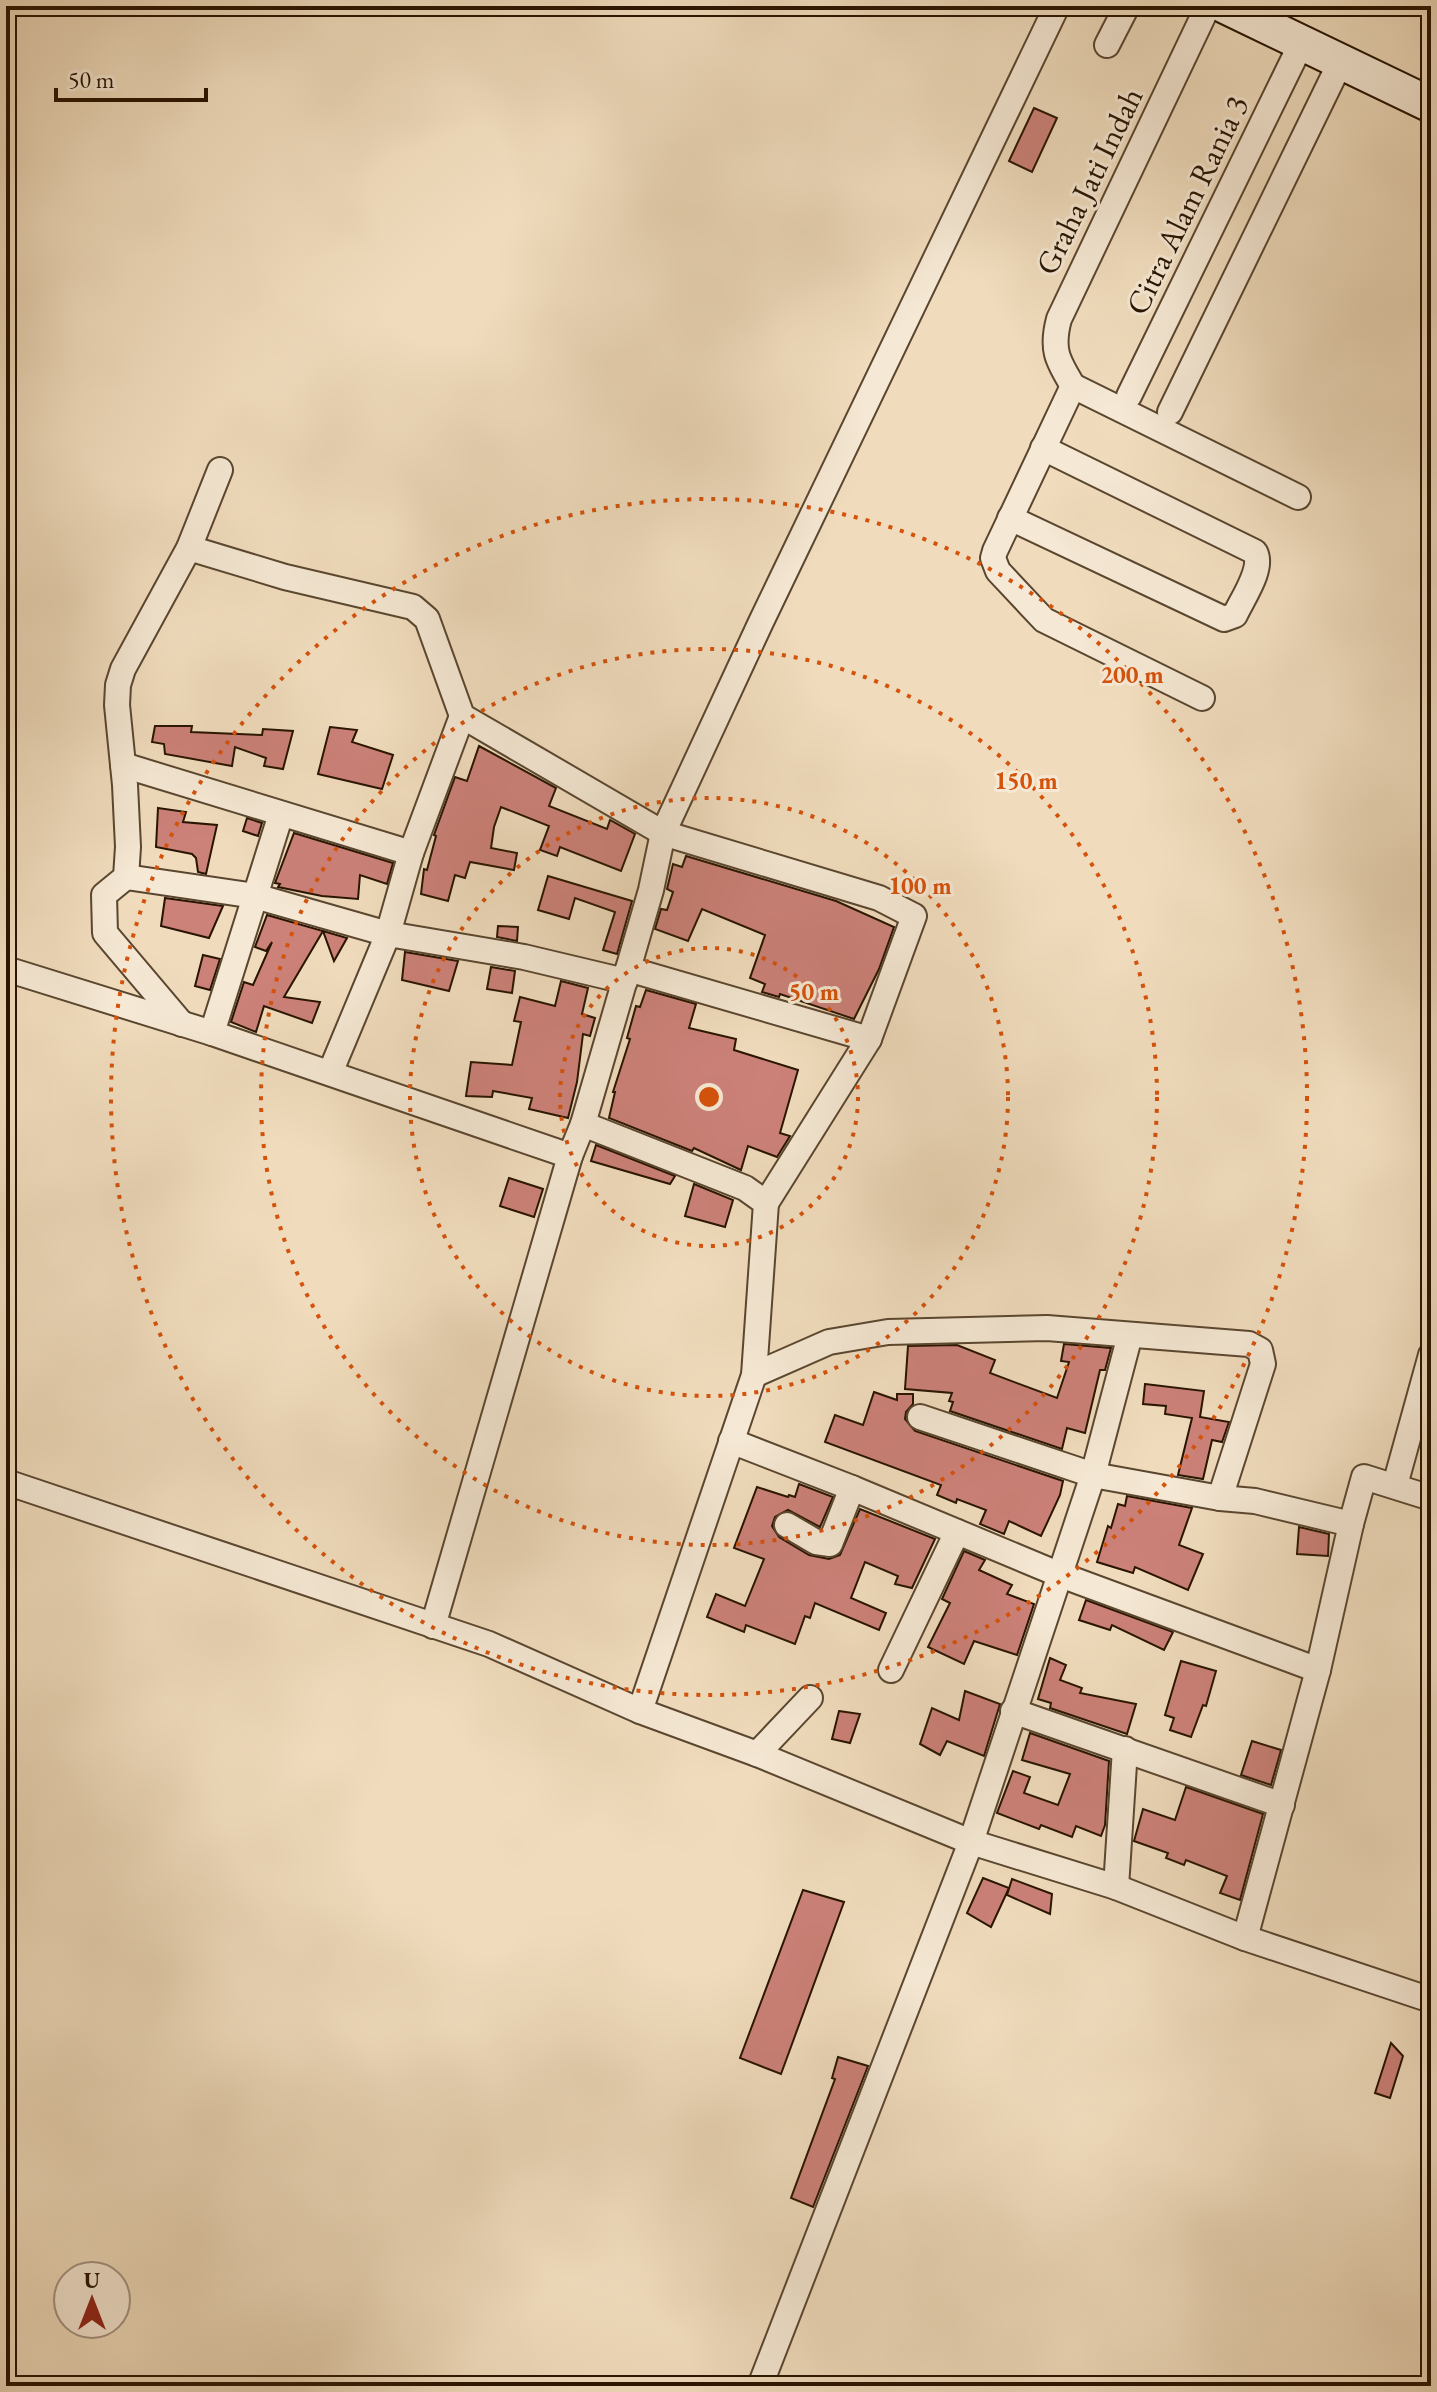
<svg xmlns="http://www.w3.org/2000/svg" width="1437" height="2392" viewBox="0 0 1437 2392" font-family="'EB Garamond',serif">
<rect width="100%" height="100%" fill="#f0dcbd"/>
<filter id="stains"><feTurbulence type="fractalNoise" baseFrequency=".0025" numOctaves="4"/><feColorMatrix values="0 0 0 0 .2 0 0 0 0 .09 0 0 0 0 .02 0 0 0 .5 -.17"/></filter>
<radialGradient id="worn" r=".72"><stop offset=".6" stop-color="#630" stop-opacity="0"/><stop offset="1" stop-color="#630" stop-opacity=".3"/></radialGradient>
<!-- building -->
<g fill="#cc8179" stroke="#281400" stroke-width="2">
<polygon points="1034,108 1057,118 1032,172 1009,161"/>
<polygon points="155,726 192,726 191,732 262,735 263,729 293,731 283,769 264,766 266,758 235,747 232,766 165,754 164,744 152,742"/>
<polygon points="330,727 357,730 352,742 393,755 382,789 318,774"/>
<polygon points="479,746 556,788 549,806 607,829 610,820 635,834 621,871 560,847 557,856 540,850 549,826 501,807 494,827 491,848 517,853 514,870 470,862 465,878 455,875 448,901 421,894 424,869 427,870 436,836 434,835 455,777 467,781"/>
<polygon points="158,808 186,812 183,822 217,825 206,874 198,872 196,858 192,854 156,847"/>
<polygon points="247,818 262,823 258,836 243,831"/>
<polygon points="294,833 393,863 387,884 360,875 358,899 322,896 278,887 280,884 275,883"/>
<polygon points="686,856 836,901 894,927 879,969 854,1019 780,994 779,997 762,992 765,984 750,978 765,935 702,909 688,941 655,929 661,909 667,910 673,892 667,889 673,864 682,867"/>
<polygon points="548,876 632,901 617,954 603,950 615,912 575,898 569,919 538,910"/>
<polygon points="165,898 223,906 209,938 161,926"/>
<polygon points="267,915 323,931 284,997 320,1002 312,1023 264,1006 256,1032 231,1022 244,982 253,985 272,942 266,951 255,947"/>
<polygon points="498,926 518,927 517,941 497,937"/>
<polygon points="323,931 347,938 334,961"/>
<polygon points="405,952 458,961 449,991 402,980"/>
<polygon points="203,955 220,959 210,990 195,986"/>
<polygon points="491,967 515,971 512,993 487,989"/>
<polygon points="561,981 588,988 582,1014 595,1018 590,1036 583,1034 577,1082 568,1118 529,1109 532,1098 493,1091 492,1097 466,1096 471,1062 512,1065 521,1022 514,1021 520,997 555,1006"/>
<polygon points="646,990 696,1004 689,1028 736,1039 734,1050 798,1070 780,1133 790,1136 777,1157 748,1146 741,1170 694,1148 692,1151 609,1118 615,1092 613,1092 630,1039 627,1038 636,1006 640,1007"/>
<polygon points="596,1145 675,1176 670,1184 591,1161"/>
<polygon points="509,1178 543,1189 534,1217 500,1206"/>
<polygon points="694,1184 733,1200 725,1227 685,1216"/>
<polygon points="1064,1344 1111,1348 1105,1370 1100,1370 1085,1433 1067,1428 1062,1449 950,1411 953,1402 949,1401 952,1393 905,1389 908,1346 957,1345 995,1360 990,1373 1057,1398 1069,1362 1061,1361"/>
<polygon points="1145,1384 1204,1391 1200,1417 1229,1422 1222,1442 1212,1440 1203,1479 1178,1475 1192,1418 1165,1414 1166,1406 1143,1404"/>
<polygon points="874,1392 897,1400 897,1394 913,1394 913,1404 906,1412 905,1419 915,1431 1063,1481 1060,1495 1041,1536 1009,1521 1004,1534 980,1524 986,1510 957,1499 956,1503 937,1495 941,1485 825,1442 835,1415 863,1425"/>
<polygon points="799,1484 833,1497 820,1527 788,1510 775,1517 772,1526 779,1537 809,1555 829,1559 840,1555 860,1509 935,1539 912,1588 895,1584 898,1576 865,1562 851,1598 886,1613 879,1630 815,1603 810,1618 805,1616 795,1644 746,1625 744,1632 707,1617 716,1594 745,1606 764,1559 734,1548 757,1487 788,1497 789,1495 795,1497"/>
<polygon points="1127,1496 1192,1508 1179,1545 1203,1554 1188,1590 1135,1567 1133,1573 1097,1562 1108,1526 1111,1528 1118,1504 1125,1506"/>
<polygon points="1299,1527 1329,1534 1328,1556 1297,1554"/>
<polygon points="964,1551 985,1560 979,1570 1012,1585 1007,1594 1034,1604 1017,1655 974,1641 964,1664 928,1647 950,1603 942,1599"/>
<polygon points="1086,1600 1173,1632 1164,1650 1112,1625 1110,1630 1079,1620"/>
<polygon points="1050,1658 1066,1665 1060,1680 1082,1688 1080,1693 1136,1704 1127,1734 1050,1708 1051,1703 1038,1699"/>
<polygon points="1181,1661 1216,1671 1206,1706 1203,1705 1191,1737 1170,1730 1174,1718 1165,1715"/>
<polygon points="965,1691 1000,1704 984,1756 947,1741 940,1755 920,1744 932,1708 959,1720"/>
<polygon points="839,1711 860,1714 850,1743 832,1739"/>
<polygon points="1030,1733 1109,1761 1105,1825 1101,1836 1076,1826 1072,1837 1041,1825 1039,1829 997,1813 1013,1771 1030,1777 1024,1793 1058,1805 1070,1774 1022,1760"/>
<polygon points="1252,1741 1281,1750 1271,1785 1241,1775"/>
<polygon points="1186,1787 1263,1814 1240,1900 1220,1893 1227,1876 1186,1860 1184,1865 1166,1858 1168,1853 1134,1841 1143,1809 1175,1820"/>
<polygon points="983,1878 1009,1888 991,1927 967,1913"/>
<polygon points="1012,1879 1052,1894 1050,1914 1007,1895"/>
<polygon points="803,1890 844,1902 781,2074 740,2058"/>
<polygon points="1391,2043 1403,2056 1390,2098 1375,2093"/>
<polygon points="838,2057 868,2066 813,2207 791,2198 835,2079 832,2078"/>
</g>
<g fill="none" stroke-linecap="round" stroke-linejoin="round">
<!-- street casing -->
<g stroke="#5a462f" stroke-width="28">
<g id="street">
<path d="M1208 6 1059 319C1051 349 1057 360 1073 386L1298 497"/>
<polyline points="1107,45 1127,6"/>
<polyline points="1073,386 995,551 993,558 998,571 1044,620 1202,698"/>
<polyline points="1129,396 1302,42"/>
<polyline points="1170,412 1341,61"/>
<path d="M1010 518 1224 619 1235 615C1242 599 1264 569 1255 552L1043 448"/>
<polyline points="189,548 285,577 413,607 427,619 462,716 663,833 879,898 914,916 869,1039 766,1203"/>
<polyline points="123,765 411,853"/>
<polyline points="126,877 255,896 388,934 524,957 625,981"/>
<polyline points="6,969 212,1033 570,1156"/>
<polyline points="628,969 869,1039"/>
<polyline points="182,1024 105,933 104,895 126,877 128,847 125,785 117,705 118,685 123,669 189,548 220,470"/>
<polyline points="212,1033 281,814"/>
<polyline points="330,1073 388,934 411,853 462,716"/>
<polyline points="583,1124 745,1188 766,1203 754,1375 640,1711"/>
<polyline points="754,1375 829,1342 888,1332 1047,1328 1249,1344 1260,1350 1263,1364 1220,1498"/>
<polyline points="920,1417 1093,1475 1220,1498 1255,1501 1351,1524 1318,1670 1245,1938"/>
<polyline points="731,1441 852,1488 1058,1574 1318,1670"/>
<polyline points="6,1482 489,1644 640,1711 757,1754 971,1842 1116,1887 1245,1938 1431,2000"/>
<polyline points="1395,1485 1431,1355"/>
<polyline points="1351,1524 1364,1477 1431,1498"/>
<polyline points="787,1525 816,1542 830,1544 852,1488"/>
<polyline points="433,1626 570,1156 583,1124 651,890 663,833 761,622 1057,6"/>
<polyline points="891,1670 957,1532"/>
<polyline points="1013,1711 1282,1805"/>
<polyline points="757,1754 810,1698"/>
<polyline points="1116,1887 1125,1749"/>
<polyline points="760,2386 971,1842 1093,1475 1130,1335"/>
</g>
</g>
<!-- secondary casing -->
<g stroke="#281400" stroke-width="38">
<polyline id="secondary" points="1225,6 1431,105"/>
</g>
<!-- street -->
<use href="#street" stroke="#f5e8d4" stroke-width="24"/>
<!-- secondary -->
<use href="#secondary" stroke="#f5e8d4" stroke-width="34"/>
</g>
<!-- distance rings -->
<g fill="none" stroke="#d5520b" stroke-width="4" stroke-dasharray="4 8">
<circle cx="709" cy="1097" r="149"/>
<circle cx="709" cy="1097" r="299"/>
<circle cx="709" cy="1097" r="448"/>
<circle cx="709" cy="1097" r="598"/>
</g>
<g text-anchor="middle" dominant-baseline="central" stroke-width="6" stroke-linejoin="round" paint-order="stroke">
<!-- street labels -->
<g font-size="32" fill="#281400" stroke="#f5e8d4">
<text transform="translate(1089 181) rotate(-64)">Graha Jati Indah</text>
<text transform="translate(1187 205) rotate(-64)">Citra Alam Rania 3</text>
</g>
</g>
<circle cx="709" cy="1097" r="12" fill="#d5520b" stroke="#f5e8d4" stroke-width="4"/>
<g font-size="24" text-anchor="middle" font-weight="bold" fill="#d5520b" stroke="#f5e8d4" stroke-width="6" stroke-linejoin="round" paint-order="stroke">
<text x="1132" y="683">200 m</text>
<text x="1026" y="789">150 m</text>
<text x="920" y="894">100 m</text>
<text x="814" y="1000">50 m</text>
</g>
<!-- margin -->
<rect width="1437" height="2392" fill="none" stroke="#f0dcbd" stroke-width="32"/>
<rect x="8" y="8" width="1421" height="2376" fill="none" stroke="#281400" stroke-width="4"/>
<rect x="16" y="16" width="1405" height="2360" fill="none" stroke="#281400" stroke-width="2"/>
<!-- north arrow -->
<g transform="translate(92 2300)"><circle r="38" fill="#f5e8d4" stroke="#a3937f" stroke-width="2"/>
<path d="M0-6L14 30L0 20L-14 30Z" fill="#8f2418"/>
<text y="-12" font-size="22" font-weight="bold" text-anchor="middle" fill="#281400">U</text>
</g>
<!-- scale -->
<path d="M56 88v12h150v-12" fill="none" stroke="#281400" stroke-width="4"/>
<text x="68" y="88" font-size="24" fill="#281400" stroke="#f5e8d4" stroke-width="6" paint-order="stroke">50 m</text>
<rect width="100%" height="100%" filter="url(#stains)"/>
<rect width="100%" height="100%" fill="url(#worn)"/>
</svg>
